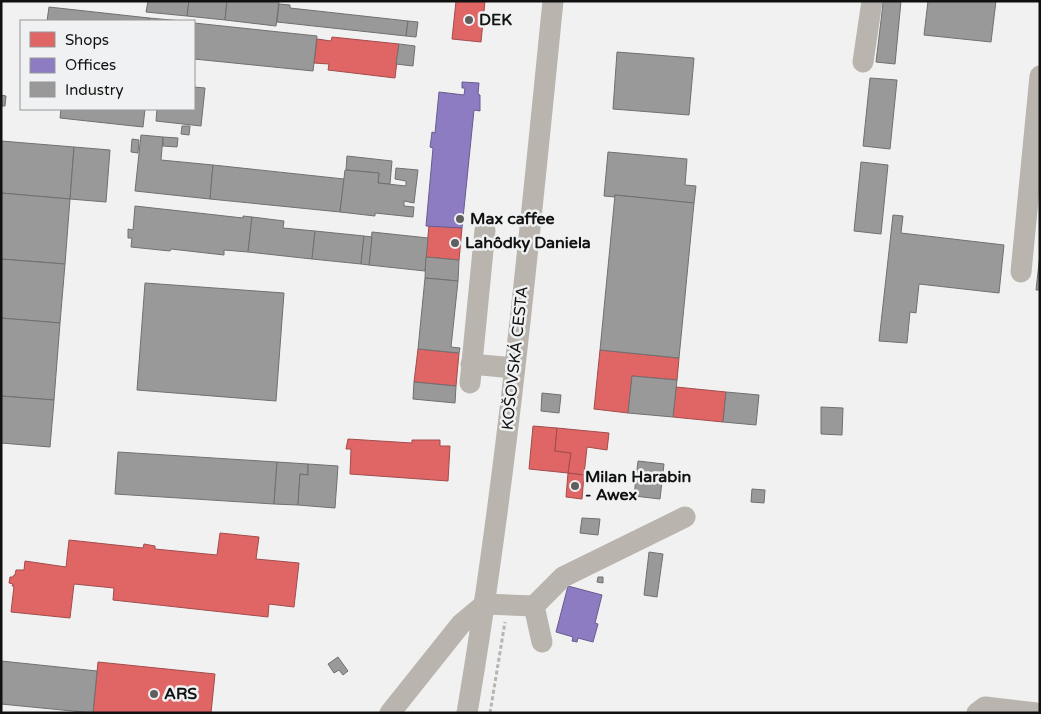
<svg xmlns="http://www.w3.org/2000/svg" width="1041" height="714" viewBox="0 0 1041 714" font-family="'Varela Round',sans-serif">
<rect width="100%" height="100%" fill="#f1f1f1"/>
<!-- shops -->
<g fill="#e06666" stroke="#a24c4c">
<polygon points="456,1 485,1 481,42 452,39"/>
<polygon points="332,37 399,44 395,78 328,70 329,64 314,63 317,39 331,41"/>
<polygon points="429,225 462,228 459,260 426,257"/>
<polygon points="418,349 459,353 456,386 414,382"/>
<polygon points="600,350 679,358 677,380 632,376 628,413 594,409"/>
<polygon points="676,387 726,392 723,422 673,417"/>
<polygon points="533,426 557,428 555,451 571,453 568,473 529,469"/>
<polygon points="557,428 609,433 607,450 587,447 584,475 568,473 571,453 555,451"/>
<polygon points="348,439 412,443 412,440 440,440 440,446 450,446 448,481 350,474 351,449 346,449"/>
<polygon points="568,473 584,475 582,499 566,497"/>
<polygon points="220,533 259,537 256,559 299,563 294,607 269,604 268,617 113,600 114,588 74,584 70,618 11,612 14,586 12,586 13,584 9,583 10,577 13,577 14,575 15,575 16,570 24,570 25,561 66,567 69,540 143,548 144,544 155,546 155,549 217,555"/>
<polygon points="98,662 215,674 211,713 93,713"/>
</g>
<!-- offices -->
<g fill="#8e7cc3" stroke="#685c8e">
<polygon points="462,82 479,83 478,94 480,95 480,111 474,110 462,228 426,226 433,148 430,147 431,140 432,132 435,133 439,92 464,95 465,88 462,88"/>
<polygon points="568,586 602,595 595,623 598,624 593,642 578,638 577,642 572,641 573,637 556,632"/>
</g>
<!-- industry -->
<g fill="#999" stroke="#707070">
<polygon points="148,1 189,1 187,16 146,12"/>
<polygon points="189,1 227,1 225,20 187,16"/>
<polygon points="227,1 279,1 276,26 225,20"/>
<polygon points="880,1 901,1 895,64 876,62 883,4 880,3"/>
<polygon points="928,1 996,1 991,42 924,35"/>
<polygon points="279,4 290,5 290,8 408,21 406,36 277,22"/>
<polygon points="49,7 149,18 148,21 47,21"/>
<polygon points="149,18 182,21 148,21"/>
<polygon points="408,21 418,22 416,37 406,36"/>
<polygon points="194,23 317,36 313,71 194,59"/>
<polygon points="399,44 415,46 413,66 396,64"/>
<polygon points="617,52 694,58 689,115 613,109"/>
<polygon points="870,78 897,80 890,149 863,146"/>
<polygon points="194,87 205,88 201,126 156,121 157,109 194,109"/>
<polygon points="1,95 6,96 5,106 1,106"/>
<polygon points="61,109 145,109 143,127 60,118"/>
<polygon points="182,126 190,126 189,135 181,134"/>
<polygon points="141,135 163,137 161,160 213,165 210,199 135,191"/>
<polygon points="163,137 178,138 177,147 163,146"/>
<polygon points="132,139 139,140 138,153 131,152"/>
<polygon points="1,141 74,147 70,199 1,193"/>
<polygon points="74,147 110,150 106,202 70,199"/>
<polygon points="608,152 687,159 685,185 696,186 694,203 615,195 615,197 604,196"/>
<polygon points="347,156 392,161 390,184 378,183 379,173 346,170"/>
<polygon points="861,162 888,165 881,234 854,231"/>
<polygon points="213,165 344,179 340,212 210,199"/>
<polygon points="396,168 418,170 414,203 404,201 404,206 414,207 413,217 375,213 375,216 340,212 345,170 379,173 378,183 406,186 406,181 395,179"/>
<polygon points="1,193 70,199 65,264 1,259"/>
<polygon points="615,195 694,203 679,358 600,350"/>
<polygon points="135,206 243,218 243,216 252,217 248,252 224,250 224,255 171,249 170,251 131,247 132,238 128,238 128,229 133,230"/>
<polygon points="893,215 903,216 901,233 1004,245 999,293 919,284 916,313 910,312 907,343 879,341"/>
<polygon points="252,217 284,221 283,228 315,231 312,259 248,252"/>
<polygon points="315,231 364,236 361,264 312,259"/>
<polygon points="372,232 428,238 425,271 369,265"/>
<polygon points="364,236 372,237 369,265 361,264"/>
<polygon points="1040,254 1040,290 1036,290"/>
<polygon points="426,257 459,260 458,281 425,278"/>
<polygon points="1,259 65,264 60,323 1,318"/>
<polygon points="425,278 458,281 451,347 460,348 459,353 418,349"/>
<polygon points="145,283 284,293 276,401 137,390"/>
<polygon points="1,318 60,323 54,400 1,396"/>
<polygon points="632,376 677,380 673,417 628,413"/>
<polygon points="414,382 456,386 455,403 413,399"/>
<polygon points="726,392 759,395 756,425 723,422"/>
<polygon points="542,393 561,395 559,413 541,411"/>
<polygon points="1,396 54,400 50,447 1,443"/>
<polygon points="821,407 843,408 842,435 821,434"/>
<polygon points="118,452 277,462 274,504 115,494"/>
<polygon points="638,461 664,464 660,499 634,496"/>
<polygon points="277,462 308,464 308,475 300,474 298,505 274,504"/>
<polygon points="308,464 338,466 335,508 298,505 300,474 308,475"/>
<polygon points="752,489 765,490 764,503 751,502"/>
<polygon points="582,518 600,519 598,535 580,533"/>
<polygon points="649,552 663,554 657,597 644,595"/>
<polygon points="598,577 603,577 603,583 597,582"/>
<polygon points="338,657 348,671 343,675 339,670 334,673 328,664"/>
<polygon points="1,661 97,671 93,713 1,704"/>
</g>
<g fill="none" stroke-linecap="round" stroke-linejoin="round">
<!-- path -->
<polyline stroke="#b7b5b0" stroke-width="3" stroke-dasharray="4 2.5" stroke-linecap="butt" points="490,713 505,622"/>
<!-- minor -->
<g stroke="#b9b4ad" stroke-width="21">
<polyline points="863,62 872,1"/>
<polyline points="1021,272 1040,76"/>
<polyline points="471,364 514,368"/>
<polyline points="470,383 485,230"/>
<polyline points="534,606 542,642"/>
<polyline points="390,713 461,624 485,604 534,606 563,577 685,517"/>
<path d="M467 713C507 477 529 239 553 1"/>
<polyline points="977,713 985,707 1036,713"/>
</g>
</g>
<!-- markers -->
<g fill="#5f5f5f" stroke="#f0f1f2" stroke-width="2">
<circle cx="469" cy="20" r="5"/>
<circle cx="460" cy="219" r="5"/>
<circle cx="455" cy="243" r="5"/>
<circle cx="575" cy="486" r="5"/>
<circle cx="154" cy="694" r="5"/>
</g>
<g text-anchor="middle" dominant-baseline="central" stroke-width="5" stroke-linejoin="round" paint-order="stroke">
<!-- poi labels -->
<g font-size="16" font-weight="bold" fill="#111" stroke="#f0f1f2" text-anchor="start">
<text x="479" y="20">DEK</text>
<text x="470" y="219">Max caffee</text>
<text x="465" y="243">Lahôdky Daniela</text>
<text x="585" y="477">Milan Harabin<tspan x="585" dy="18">- Awex</tspan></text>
<text x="164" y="694">ARS</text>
</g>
<!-- street labels -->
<g font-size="16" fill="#111" stroke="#f0f1f2">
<text transform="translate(515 358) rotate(-84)">KOŠOVSKÁ CESTA</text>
</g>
</g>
<!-- border -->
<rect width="1041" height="714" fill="none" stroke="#111111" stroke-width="5"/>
<!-- legend -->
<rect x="20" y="20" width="175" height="90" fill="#f0f1f2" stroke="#979798"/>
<rect x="30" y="32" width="25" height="15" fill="#e06666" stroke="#979798"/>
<text x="65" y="45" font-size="15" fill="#111111">Shops</text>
<rect x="30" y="58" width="25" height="15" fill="#8e7cc3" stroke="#979798"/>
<text x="65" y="70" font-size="15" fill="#111111">Offices</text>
<rect x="30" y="82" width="25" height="15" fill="#999999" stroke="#979798"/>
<text x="65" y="95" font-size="15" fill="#111111">Industry</text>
</svg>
